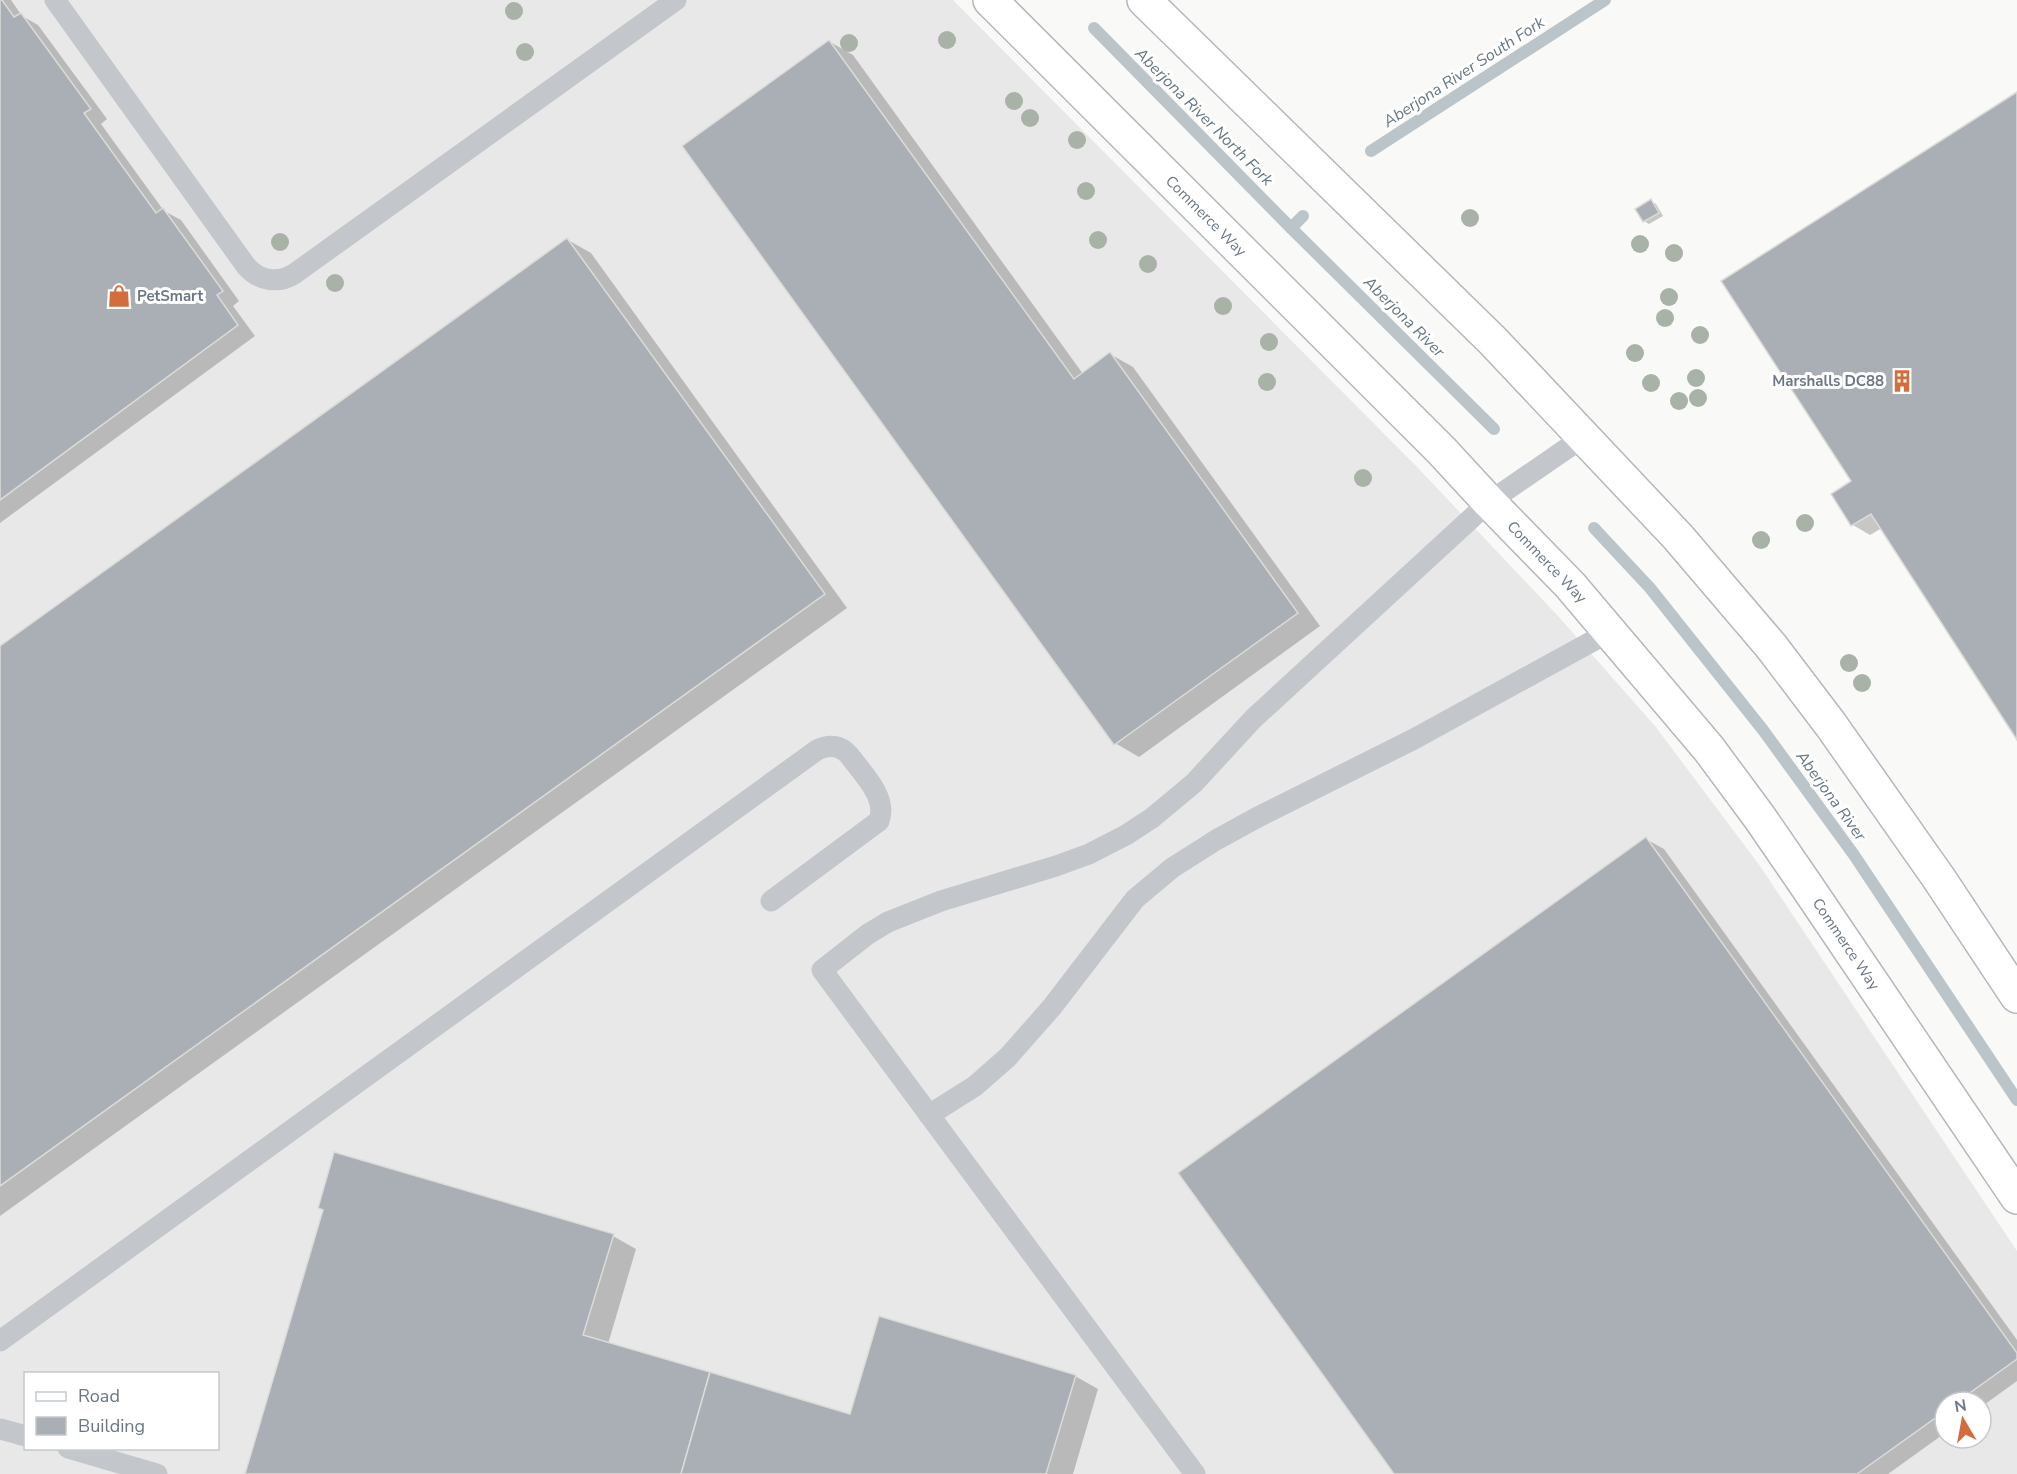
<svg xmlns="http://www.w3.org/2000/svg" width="2017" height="1474" viewBox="0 0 2017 1474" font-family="'Nunito Sans',sans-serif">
<rect width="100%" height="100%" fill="#f9f9f7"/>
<!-- built -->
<path fill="#e7e8e7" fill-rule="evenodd" d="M0 0H953L1418 468 1558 616 1655 726 1760 866 2017 1251V1474H0ZM26 1374H218V1448H26ZM1945 1402H1981V1438H1945Z"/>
<!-- shadow -->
<g fill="#0003">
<polygon points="0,0 11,0 22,16 38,25 107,119 101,124 164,211 181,220 239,301 233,306 255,336 0,523"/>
<polygon points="830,42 853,55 1083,374 1110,354 1133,367 1320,626 1139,757 1115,743"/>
<polygon points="2017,93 2017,737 1882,528 1870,535 1853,525 1853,482"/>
<polygon points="1651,201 1656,204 1663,216 1649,224 1644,221"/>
<polygon points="568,240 591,253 847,608 0,1216 0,648"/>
<polygon points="1646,839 1664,849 2017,1340 2017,1381 1981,1407 1981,1402 1945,1402 1945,1433 1888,1474 1396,1474"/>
<polygon points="613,1236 636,1249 608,1344 851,1416 1075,1376 1098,1389 1073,1474 246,1474"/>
</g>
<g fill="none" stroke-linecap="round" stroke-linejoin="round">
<!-- stream -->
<g stroke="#bbc4c9" stroke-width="12">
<polyline points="1094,28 1291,228 1494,429"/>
<polyline points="1371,151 1605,0"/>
<polyline points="1291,228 1303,216"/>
<polyline points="1594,528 1650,588 1763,730 1854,855 2017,1100"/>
</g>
</g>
<!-- building -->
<g fill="#a9afb5" stroke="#dbdbd9" stroke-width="1.5">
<polygon points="0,0 2,0 14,17 21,13 91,109 84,113 156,213 163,208 223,291 217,295 238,325 0,500"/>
<polygon points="829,40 1074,379 1110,352 1298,613 1114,745 682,146"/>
<polygon points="2017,92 2017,740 1871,514 1851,526 1831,494 1851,481 1721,281"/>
<polygon points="1651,199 1659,213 1643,222 1635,209"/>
<polygon points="567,238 825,594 0,1186 0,646"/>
<polygon points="1646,837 2017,1353 2017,1359 1957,1402 1945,1402 1945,1411 1857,1474 1394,1474 1178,1173"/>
<polygon points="334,1152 614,1234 583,1335 710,1372 681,1474 245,1474 323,1210 318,1208"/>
<polygon points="879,1316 1076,1375 1046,1474 681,1474 710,1372 850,1414"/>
</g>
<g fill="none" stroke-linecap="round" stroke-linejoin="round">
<!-- secondary casing -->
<g stroke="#b3b8bd" stroke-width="36">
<g id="secondary">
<polyline points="990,0 1441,450 1489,502 1570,585 1709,749 1760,818 1806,885 2017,1197"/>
<polyline points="1144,0 1493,341 1678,537 1771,646 1831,725 1938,877 2017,996"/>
</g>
</g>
<!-- lane -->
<g stroke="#c3c6ca" stroke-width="21">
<path d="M55 0 246 266C259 281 278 284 294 274L676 0"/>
<polyline points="929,1115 975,1086 1008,1057 1052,1007 1135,899 1172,868 1216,840 1258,817 1414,739 1611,631"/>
<path d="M0 1341 817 750C829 744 840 745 849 755 862 773 888 797 879 821L771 901"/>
<polyline points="0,1429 26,1436"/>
<polyline points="68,1448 157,1474"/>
<polyline points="1195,1474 822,970 868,934 888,922 941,901 1056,866 1089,854 1126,835 1152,818 1194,783 1253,719 1489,502 1585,436"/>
</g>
<!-- secondary -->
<use href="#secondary" stroke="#fff" stroke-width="33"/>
</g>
<!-- trees -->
<g fill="#a9b2a7">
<circle cx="514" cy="11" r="9"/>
<circle cx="947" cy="40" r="9"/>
<circle cx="849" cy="43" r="9"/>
<circle cx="525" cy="52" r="9"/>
<circle cx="1014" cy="101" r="9"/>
<circle cx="1030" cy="118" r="9"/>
<circle cx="1077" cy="140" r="9"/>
<circle cx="1086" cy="191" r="9"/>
<circle cx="1470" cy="218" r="9"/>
<circle cx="1098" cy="240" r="9"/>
<circle cx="280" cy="242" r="9"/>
<circle cx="1640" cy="244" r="9"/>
<circle cx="1674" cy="253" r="9"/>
<circle cx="1148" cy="264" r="9"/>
<circle cx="335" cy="283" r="9"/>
<circle cx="1669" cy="297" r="9"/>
<circle cx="1223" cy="306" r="9"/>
<circle cx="1665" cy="318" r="9"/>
<circle cx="1700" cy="335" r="9"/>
<circle cx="1269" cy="342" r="9"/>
<circle cx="1635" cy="353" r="9"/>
<circle cx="1696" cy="378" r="9"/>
<circle cx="1267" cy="382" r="9"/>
<circle cx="1651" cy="383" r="9"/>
<circle cx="1698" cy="398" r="9"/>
<circle cx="1679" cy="401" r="9"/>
<circle cx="1363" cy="478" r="9"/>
<circle cx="1805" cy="523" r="9"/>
<circle cx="1761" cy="540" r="9"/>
<circle cx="1849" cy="663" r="9"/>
<circle cx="1862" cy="683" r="9"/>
</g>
<!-- icons -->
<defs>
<g id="shop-bare" transform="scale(1.8)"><path d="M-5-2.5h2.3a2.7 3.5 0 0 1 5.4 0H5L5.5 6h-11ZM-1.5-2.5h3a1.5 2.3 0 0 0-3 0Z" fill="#d46d3d" stroke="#fff" stroke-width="2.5" paint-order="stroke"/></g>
<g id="building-bare" transform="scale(1.8)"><path d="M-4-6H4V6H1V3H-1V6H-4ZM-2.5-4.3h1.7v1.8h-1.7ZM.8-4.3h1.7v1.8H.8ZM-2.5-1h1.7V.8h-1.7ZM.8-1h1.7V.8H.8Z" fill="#d46d3d" stroke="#fff" stroke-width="2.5" paint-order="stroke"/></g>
</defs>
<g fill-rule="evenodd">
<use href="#shop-bare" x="119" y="296"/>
<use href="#building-bare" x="1902" y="381"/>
</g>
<g text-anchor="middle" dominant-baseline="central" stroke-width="6" stroke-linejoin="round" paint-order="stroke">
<!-- street labels -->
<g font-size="15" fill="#6b7785" stroke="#fff">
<text transform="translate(1206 216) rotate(45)">Commerce Way</text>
<text transform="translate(1547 562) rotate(46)">Commerce Way</text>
<text transform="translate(1846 944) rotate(56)">Commerce Way</text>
</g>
<!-- poi labels -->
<g font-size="15" font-weight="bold" fill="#6b7785" stroke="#fff" text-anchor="start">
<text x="137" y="296">PetSmart</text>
<text x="1884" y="381" text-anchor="end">Marshalls DC88</text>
</g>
<!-- water labels -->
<g font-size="16" font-style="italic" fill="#677780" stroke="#fff">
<text transform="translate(1464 72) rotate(-33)">Aberjona River South Fork</text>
<text transform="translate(1204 117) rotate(45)">Aberjona River North Fork</text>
<text transform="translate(1404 317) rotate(45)">Aberjona River</text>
<text transform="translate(1831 796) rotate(54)">Aberjona River</text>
</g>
</g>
<!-- legend -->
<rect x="24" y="1372" width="195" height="78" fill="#ffffff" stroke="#c4c9ce" stroke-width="1.5"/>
<rect x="36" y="1392" width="30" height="9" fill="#ffffff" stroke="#c4c9ce" stroke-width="1.5"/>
<text x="78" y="1402" font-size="18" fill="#6b7785">Road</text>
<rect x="36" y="1417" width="30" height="18" fill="#a9afb5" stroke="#c4c9ce" stroke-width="1.5"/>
<text x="78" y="1432" font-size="18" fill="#6b7785">Building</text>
<!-- north arrow -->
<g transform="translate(1963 1420) rotate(350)"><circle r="28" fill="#ffffff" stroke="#c4c9ce" stroke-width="1.5"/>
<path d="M0-4.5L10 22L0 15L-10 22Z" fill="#d46d3d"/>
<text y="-9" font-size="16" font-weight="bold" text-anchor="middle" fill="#6b7785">N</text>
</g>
</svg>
